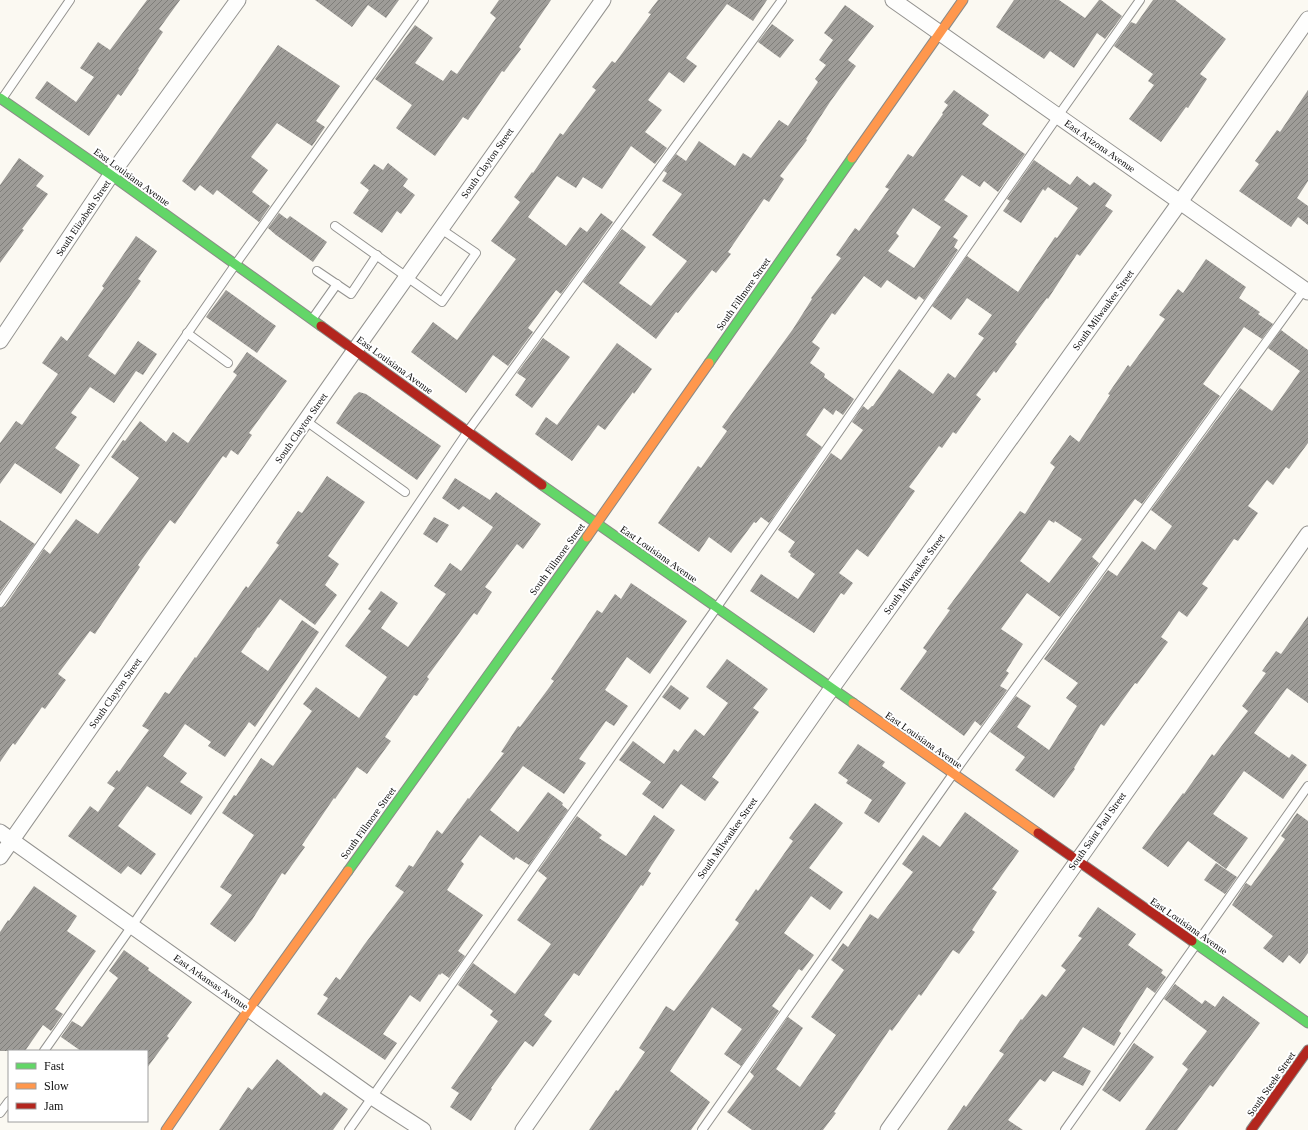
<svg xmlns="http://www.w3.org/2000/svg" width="1308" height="1130" viewBox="0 0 1308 1130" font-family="'Times New Roman',serif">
<defs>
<pattern id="building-hatch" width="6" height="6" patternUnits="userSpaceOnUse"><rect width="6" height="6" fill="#9e9c98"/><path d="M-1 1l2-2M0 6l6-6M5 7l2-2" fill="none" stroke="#7f7e7a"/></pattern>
</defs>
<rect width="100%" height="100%" fill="#fbf9f2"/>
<!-- building -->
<g fill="url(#building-hatch)" fill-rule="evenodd">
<polygon points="147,0 180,0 159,29 163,32 138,69 139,70 121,96 118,94 89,136 35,98 47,81 76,102 94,77 80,68 98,42 110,50"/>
<polygon points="315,0 399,0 386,18 368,5 352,27"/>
<polygon points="499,0 551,0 519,47 521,49 504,72 502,71 468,120 463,117 435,156 396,128 412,105 375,79 415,25 433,38 415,63 443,81 451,70 457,74 496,18 490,13"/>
<polygon points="658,0 767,0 753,21 727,4 686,58 697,66 684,83 669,72 648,100 662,110 645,132 667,148 655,164 631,146 602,189 583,177 576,188 557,176 528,217 566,246 580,227 587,232 601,213 613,222 561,294 556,290 528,328 533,332 508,366 493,355 466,393 411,352 433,322 457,340 516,259 491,241 520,202 514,197 532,172 533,173 560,133 563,135 596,90 592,87 612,61 615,63 651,14 648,13"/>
<polygon points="1014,0 1059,0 1085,18 1099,0 1101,0 1122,16 1105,39 1097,33 1074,68 1050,51 1044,59 996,27"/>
<polygon points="1153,0 1175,0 1226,39 1200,74 1207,79 1188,108 1186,107 1161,142 1129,119 1154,85 1148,81 1153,74 1114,46 1131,22 1136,24"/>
<polygon points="845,5 874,26 848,60 856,66 830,102 806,139 807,140 780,176 784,179 769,202 764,199 728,252 731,254 716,273 712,270 678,313 676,312 656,339 583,282 622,229 646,247 619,283 651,306 687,261 652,235 682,194 662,181 667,173 664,171 676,154 686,161 699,141 735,166 743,153 751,158 779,120 788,126 818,82 815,79 826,65 819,60 833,40 824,33"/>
<polygon points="772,24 794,40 780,58 758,42"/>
<polygon points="278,45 340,86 316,121 325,127 312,146 277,123 251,157 268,170 252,192 270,206 259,222 217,190 213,195 200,185 195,191 182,181"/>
<path d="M954 90 989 115 982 124 1025 154 998 192 984 181 980 187 962 175 944 200 968 216 953 237 958 240 954 247 958 250 924 300 919 296 916 300 887 280 881 288 864 276 835 315 832 313 812 342 820 348 810 363 825 374 824 377 854 399 843 415 836 410 833 415 824 408 806 435 822 447 769 523 761 517 756 523 754 522 731 553 709 537 699 552 658 523 698 466 701 468 727 431 722 427 793 329 812 299 811 298 841 258 836 255 855 228 859 231 889 189 885 187 908 154 913 157 943 114 942 113 948 105 944 102ZM913 208 941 227 914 268 888 251 899 236 896 233Z"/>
<polygon points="1308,90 1308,181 1297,198 1308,206 1308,225 1298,217 1291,227 1239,191 1259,164 1255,161 1277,130 1280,132"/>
<polygon points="19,158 44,176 36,186 48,194 22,229 24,230 0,263 0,185"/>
<polygon points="1034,160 1070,185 1077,176 1090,186 1094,182 1112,195 1105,206 1113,211 1080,256 1077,254 1048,299 1047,298 1015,342 1017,344 996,373 994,371 976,395 981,399 956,434 953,432 942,448 939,446 909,487 915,491 868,557 857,549 839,573 853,583 844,595 841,593 814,633 750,591 761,574 798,599 815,574 790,556 791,554 788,552 795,542 778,530 831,453 841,460 863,430 852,422 863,406 868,410 872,406 873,406 899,369 933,394 948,373 955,378 984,338 978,334 992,315 967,298 951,320 932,306 967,256 1018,292 1055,237 1057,238 1078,208 1048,187 1045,191 1043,189 1021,223 1003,211 1010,201 1007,199"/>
<polygon points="388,163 408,179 403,186 415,195 401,214 397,211 382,233 353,213 369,190 360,183 374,164 383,170"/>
<polygon points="279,213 287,219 290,216 327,242 313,262 276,235 268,228"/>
<polygon points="136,236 157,251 138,279 141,281 88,356 115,375 138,341 157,354 143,375 136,371 114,403 90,387 71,413 77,417 55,448 80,465 61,494 15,463 0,484 0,443 16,421 22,425 58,374 42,363 61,336 67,341 104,288 102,286"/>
<path d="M1206 259 1246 287 1239 298 1260 312 1258 314 1273 324 1262 339 1244 327 1203 384 1220 396 1142 504 1135 499 1092 557 1099 563 1060 617 1027 593 1001 629 1023 644 1006 671 1009 673 1000 686 1007 690 981 726 975 721 964 736 900 689 927 651 923 648 950 610 947 609 1020 511 1025 514 1055 467 1050 463 1070 435 1079 442 1110 395 1108 394 1128 365 1130 367 1165 319 1159 315 1178 289 1183 293ZM1049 520 1054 523 1055 521 1082 539 1049 583 1020 561Z"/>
<polygon points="226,290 276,326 257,353 206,317"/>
<polygon points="1281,330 1308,350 1308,443 1289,469 1286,467 1273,485 1267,480 1248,506 1258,513 1238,541 1234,539 1202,584 1208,588 1187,617 1179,611 1161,637 1168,642 1137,684 1135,683 1104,726 1101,724 1074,768 1075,769 1054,798 1015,770 1025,757 990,732 1016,696 1031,706 1017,727 1049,750 1077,706 1066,698 1078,683 1044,659 1108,570 1117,576 1142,541 1155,550 1172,526 1151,510 1240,388 1272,411 1300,371 1268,348"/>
<polygon points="543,338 570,357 532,408 515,395 526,379 517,373"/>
<polygon points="617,343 652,369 634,394 633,392 605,430 598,425 572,461 535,434 546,417 557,425"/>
<polygon points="247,352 287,381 249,433 252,435 238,455 231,450 226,458 223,456 175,524 170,520 138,565 140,567 95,634 90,631 58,674 66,680 45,709 42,707 15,745 13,743 0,762 0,608 5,606 44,549 50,554 76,519 98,534 139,478 111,457 123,440 125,441 140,421 166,442 173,432 188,443 237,375 233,372"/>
<polygon points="359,392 366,394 441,446 417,480 336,423 354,396"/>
<polygon points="327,476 365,502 328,556 339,564 325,585 337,595 315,625 280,599 259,628 258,627 241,652 268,671 302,620 319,632 255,727 249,722 225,757 208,746 211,742 185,724 163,756 187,773 180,782 203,797 191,815 147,786 118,826 156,854 141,875 128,866 121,874 68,836 90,806 98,812 115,788 107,783 117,770 119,772 149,730 142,726 165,692 169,694 195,657 196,658 246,586 248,588 279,545 276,543 298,511 302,513"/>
<polygon points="455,478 490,500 496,492 541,524 523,549 517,544 485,587 492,592 477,615 474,613 427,677 429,679 417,696 414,695 385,737 391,741 367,774 357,767 335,799 334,798 302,845 305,847 285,875 282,873 252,920 235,942 210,924 232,895 220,887 254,835 222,813 234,795 236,796 261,758 273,766 312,711 303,704 316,687 359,718 387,677 345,646 371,611 368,609 381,591 398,603 381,628 408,647 446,594 434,586 450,563 461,571 493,527 463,506 459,510 442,498"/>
<polygon points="434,517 449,525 437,543 423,534"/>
<polygon points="0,520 35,544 0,593"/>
<polygon points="631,583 687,621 650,674 627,657 605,690 628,706 614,726 606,721 579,759 586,763 564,794 523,766 490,810 518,832 548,792 563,803 562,805 568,810 529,865 516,857 514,860 480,835 461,861 464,864 447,890 483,915 458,951 465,956 449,978 442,973 440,975 439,974 420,1002 410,995 383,1034 397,1043 385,1060 317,1014 328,998 323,995 336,977 340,980 364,945 404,892 395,886 409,865 413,867 437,830 442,834 468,798 469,799 504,753 501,752 518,726 520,727 554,681 551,679 597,610 602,613 615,594 621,599"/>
<polygon points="1308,616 1308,703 1287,688 1254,733 1289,758 1292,754 1307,765 1283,799 1244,771 1213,814 1248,838 1226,869 1188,841 1168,867 1142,848 1183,793 1184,794 1212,754 1214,756 1248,711 1242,706 1266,673 1262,671 1276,651 1281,654"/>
<polygon points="727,659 768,689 753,708 759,712 712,777 719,782 705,801 681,784 663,809 642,794 651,782 619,760 633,741 664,764 674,749 678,752 695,729 704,736 728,703 706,687"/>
<polygon points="671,685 689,698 680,710 662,697"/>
<polygon points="858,744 885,762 882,766 906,783 879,823 864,813 872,800 846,783 848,780 838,773"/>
<polygon points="815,803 843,823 809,868 843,892 830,910 811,896 784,933 814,955 802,971 799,969 772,1006 779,1011 741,1066 724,1054 742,1029 712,1007 670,1071 710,1102 691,1130 589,1130 616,1090 618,1091 645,1052 639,1048 666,1006 674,1011 706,968 739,923 735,920 756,889 758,891 793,841 789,838"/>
<polygon points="965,812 1019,851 992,889 997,892 972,930 975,932 959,954 953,950 921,996 919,994 892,1031 890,1029 834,1112 836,1113 823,1130 752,1130 727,1112 754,1076 750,1072 788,1017 803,1028 776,1069 800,1087 836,1035 811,1017 844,970 831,960 843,943 848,947 870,914 878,919 913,872 902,864 923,835 940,847"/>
<polygon points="1297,813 1308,821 1308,953 1300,964 1289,955 1283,963 1263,948 1273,936 1232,905 1246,883 1251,886 1285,839 1281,836"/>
<polygon points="654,815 675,830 648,871 651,873 643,886 641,885 579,976 574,973 544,1015 552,1021 533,1047 525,1041 491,1088 492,1089 471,1121 450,1107 459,1093 451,1088 498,1021 490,1015 493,1011 458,985 473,963 515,994 551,944 517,920 547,878 538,871 577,816 602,835 599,838 626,856"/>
<polygon points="1216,863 1237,877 1225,894 1204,880"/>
<polygon points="34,886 77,916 67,931 96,951 55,1009 63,1014 51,1031 43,1025 25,1051 0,1051 0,932 8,920 9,921"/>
<polygon points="1098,907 1136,934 1128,945 1163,970 1161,973 1166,977 1155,993 1147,987 1119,1031 1121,1033 1114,1046 1083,1027 1063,1057 1091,1071 1083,1086 1053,1071 1045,1082 1040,1079 1008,1120 1023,1130 947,1130 964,1105 966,1107 1004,1054 999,1051 1021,1019 1022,1020 1042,994 1046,997 1066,970 1061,966 1082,938 1078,936"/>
<polygon points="124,950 149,968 148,970 192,1002 167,1036 169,1038 147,1068 147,1051 81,1051 61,1037 72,1021 82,1027 118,978 109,971"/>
<polygon points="1175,984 1202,1004 1205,1000 1215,1007 1223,996 1260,1023 1213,1087 1210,1085 1177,1130 1145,1130 1188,1069 1182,1064 1207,1031 1164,999"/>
<polygon points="1134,1043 1154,1057 1120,1102 1102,1090"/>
<polygon points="277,1059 321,1096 324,1092 348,1109 333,1130 219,1130 248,1087 252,1090"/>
</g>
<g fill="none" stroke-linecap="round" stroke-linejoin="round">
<!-- lane casing -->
<g stroke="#949390" stroke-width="10">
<g id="lane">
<polyline points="2,99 70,0"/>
<polyline points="335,226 442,302 476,253 441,229"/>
<polyline points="317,271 351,294 377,255"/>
<polyline points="313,318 337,284"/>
<polyline points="187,333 228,363"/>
<polyline points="306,421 405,492"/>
<polyline points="0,603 235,265 424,0"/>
<polyline points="44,1051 132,926 468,431 782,0"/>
<polyline points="0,1113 9,1101"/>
<polyline points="349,1130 717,607 1058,116 1140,0"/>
<polyline points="702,1130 953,774 1306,287"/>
<polyline points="1065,1130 1308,786"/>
</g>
</g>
<!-- street casing -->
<g stroke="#949390" stroke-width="17">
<g id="street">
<polyline points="893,0 1308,292"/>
<polyline points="0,341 111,175 238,0"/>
<polyline points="0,832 372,1097 423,1130"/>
<polyline points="0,857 355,350 603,0"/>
<polyline points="523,1130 832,688 1180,202 1308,19"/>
<polyline points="888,1130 1308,534"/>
</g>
</g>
<!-- fast casing -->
<g stroke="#8b8a87" stroke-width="11">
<g id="fast">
<polyline points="0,98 111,175 321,326"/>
<polyline points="709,363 852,158"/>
<polyline points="542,485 853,703"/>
<polyline points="348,871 587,537"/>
<polyline points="1192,941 1308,1023"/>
</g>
</g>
<!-- slow casing -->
<g stroke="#8b8a87" stroke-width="11">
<g id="slow">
<polyline points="852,158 963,0"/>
<polyline points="587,537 709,363"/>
<polyline points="853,703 1038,833"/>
<polyline points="166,1130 249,1009 348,871"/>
</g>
</g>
<!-- jam casing -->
<g stroke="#8b8a87" stroke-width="11">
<g id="jam">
<polyline points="321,326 542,485"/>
<polyline points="1038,833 1192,941"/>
<polyline points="1251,1130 1308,1050"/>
</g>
</g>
<!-- lane -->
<use href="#lane" stroke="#fefefd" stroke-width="8"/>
<!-- street -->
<use href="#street" stroke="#fefefd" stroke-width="15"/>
<!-- fast -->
<use href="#fast" stroke="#63d668" stroke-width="9"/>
<!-- slow -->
<use href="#slow" stroke="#ff974d" stroke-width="9"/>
<!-- jam -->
<use href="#jam" stroke="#b3261e" stroke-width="9"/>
</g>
<g text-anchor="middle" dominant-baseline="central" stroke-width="4" stroke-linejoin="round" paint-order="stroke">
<!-- street labels -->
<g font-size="10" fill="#0d0d0d" stroke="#fff">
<text transform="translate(1100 146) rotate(35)">East Arizona Avenue</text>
<text transform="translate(487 163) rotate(-55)">South Clayton Street</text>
<text transform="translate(132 177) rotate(36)">East Louisiana Avenue</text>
<text transform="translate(83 218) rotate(-56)">South Elizabeth Street</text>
<text transform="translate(743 294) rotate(-55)">South Fillmore Street</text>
<text transform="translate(1103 310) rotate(-54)">South Milwaukee Street</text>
<text transform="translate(395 365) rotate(36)">East Louisiana Avenue</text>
<text transform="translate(301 428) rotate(-55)">South Clayton Street</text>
<text transform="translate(659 554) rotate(35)">East Louisiana Avenue</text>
<text transform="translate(557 559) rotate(-54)">South Fillmore Street</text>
<text transform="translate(914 574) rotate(-54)">South Milwaukee Street</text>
<text transform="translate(115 693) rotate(-55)">South Clayton Street</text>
<text transform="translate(924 740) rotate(35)">East Louisiana Avenue</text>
<text transform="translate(368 823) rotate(-54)">South Fillmore Street</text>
<text transform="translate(1097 831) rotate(-55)">South Saint Paul Street</text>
<text transform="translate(727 838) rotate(-55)">South Milwaukee Street</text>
<text transform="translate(1189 926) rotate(35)">East Louisiana Avenue</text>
<text transform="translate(211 982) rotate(35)">East Arkansas Avenue</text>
<text transform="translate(1271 1084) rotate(-55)">South Steele Street</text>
</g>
</g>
<!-- legend -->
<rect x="8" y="1050" width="140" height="72" fill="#ffffff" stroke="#9e9e9e"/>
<rect x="16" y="1063" width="20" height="6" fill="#63d668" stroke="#9e9e9e"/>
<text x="44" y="1070" font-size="12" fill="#0d0d0d">Fast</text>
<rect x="16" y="1083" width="20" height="6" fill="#ff974d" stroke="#9e9e9e"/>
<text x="44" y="1090" font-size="12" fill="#0d0d0d">Slow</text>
<rect x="16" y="1103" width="20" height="6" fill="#b3261e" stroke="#9e9e9e"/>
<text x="44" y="1110" font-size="12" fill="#0d0d0d">Jam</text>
</svg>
